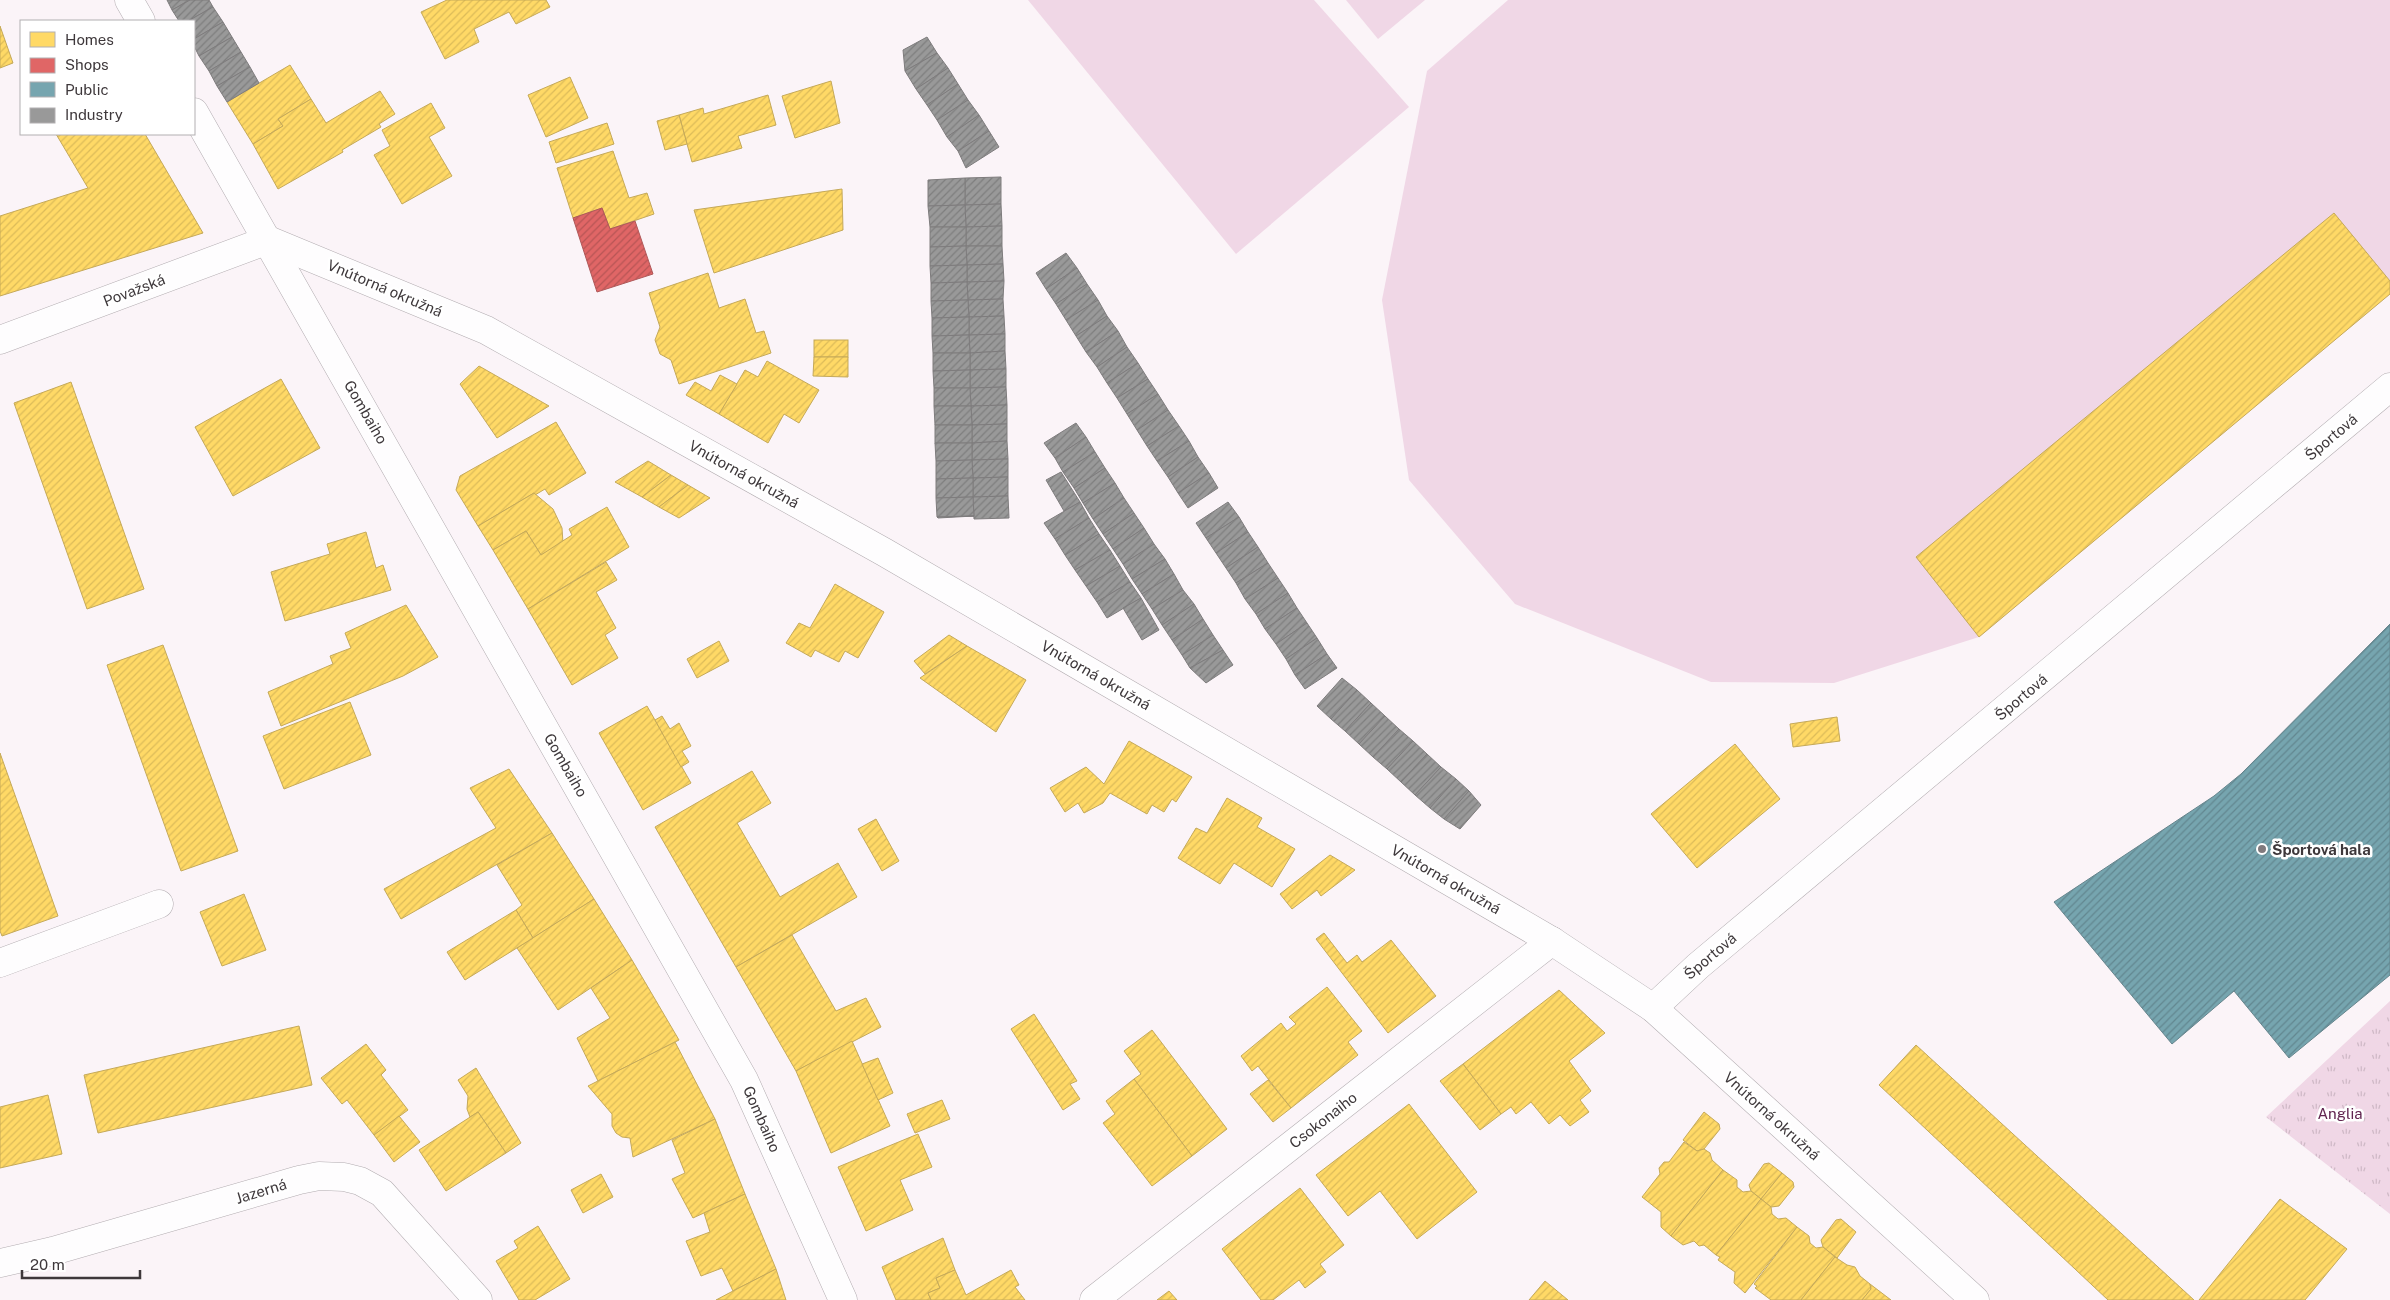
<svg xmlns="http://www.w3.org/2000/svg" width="2390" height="1300" viewBox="0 0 2390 1300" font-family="'Public Sans',sans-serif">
<defs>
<pattern id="park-tufts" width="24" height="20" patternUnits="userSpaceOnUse" patternTransform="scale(1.25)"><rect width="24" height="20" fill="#f0d7e6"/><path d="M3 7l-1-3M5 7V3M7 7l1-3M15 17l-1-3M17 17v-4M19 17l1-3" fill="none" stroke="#cfb9c6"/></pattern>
<pattern id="homes-hatch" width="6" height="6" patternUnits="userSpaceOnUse" patternTransform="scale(1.25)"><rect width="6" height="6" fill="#ffd966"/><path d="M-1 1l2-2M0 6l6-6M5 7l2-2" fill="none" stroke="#dcbb59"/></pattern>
<pattern id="shops-hatch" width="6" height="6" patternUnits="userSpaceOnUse" patternTransform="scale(1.25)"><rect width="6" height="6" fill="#e06666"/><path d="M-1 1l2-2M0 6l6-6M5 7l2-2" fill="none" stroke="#b75555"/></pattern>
<pattern id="public-hatch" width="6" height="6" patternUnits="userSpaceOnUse" patternTransform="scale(1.25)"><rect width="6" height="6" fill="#76a5af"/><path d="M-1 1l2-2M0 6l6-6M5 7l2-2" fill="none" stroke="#628790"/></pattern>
<pattern id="industry-hatch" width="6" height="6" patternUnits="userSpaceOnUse" patternTransform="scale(1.25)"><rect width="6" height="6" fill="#999"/><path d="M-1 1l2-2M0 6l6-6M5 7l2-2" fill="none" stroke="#7e7e7e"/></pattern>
</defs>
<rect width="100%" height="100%" fill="#fbf4f8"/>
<!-- park -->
<polygon fill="url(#park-tufts)" points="2390,1001 2390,1214 2266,1117"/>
<!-- pitch -->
<g fill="#f0d7e6">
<polygon points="1028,0 1314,0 1409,107 1236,254"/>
<polygon points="1346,0 1425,0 1378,39"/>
<polygon points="1508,0 2390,0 2390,294 1979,637 1834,683 1711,682 1515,604 1409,480 1382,300 1427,71"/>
</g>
<!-- homes -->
<g fill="url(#homes-hatch)" stroke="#c5a959">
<polygon points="447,0 546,0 550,7 516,24 509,12 474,29 479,42 445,59 421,12"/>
<polygon points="0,26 13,63 0,68"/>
<polygon points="290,65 311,99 278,119 283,126 253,144 227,102"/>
<polygon points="570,77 588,118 546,137 528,95"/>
<polygon points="831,81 840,123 795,138 782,96"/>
<polygon points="380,91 395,114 379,124 381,127 342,150 343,152 278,189 253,144 283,126 278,119 311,99 326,123"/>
<polygon points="768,95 776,125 738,136 742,148 692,162 679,115 703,108 704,114"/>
<polygon points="431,103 445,128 429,137 452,176 402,204 374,155 390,146 382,130"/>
<polygon points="679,115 687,144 665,150 657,121"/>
<polygon points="607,123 614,144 556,163 549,142"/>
<polygon points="56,134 145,134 203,233 0,296 0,216 88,188"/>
<polygon points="613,151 629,198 647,193 654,214 610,229 602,208 573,218 557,168"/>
<polygon points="842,189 843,230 714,273 694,210"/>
<polygon points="2334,213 2390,281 2390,294 1979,637 1916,557"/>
<polygon points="708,273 719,308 745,299 756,333 764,331 771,353 679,384 671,360 660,354 655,340 660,327 649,293"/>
<rect x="814" y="340" width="34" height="17"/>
<polygon points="814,357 848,357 848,377 813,376"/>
<polygon points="767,361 819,390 799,423 784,414 768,443 719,414 745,370 758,377"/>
<polygon points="479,366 549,406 497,438 460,384"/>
<polygon points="720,375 737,384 719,414 686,395 695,382 711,391"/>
<polygon points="281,379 320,448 233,496 195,427"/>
<polygon points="71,382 144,589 87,609 14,403"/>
<polygon points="556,422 586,473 549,495 545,489 535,495 534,493 478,526 456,490 460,476"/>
<polygon points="648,461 671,475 642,497 615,482"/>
<polygon points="671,475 688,485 659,507 642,497"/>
<polygon points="688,485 710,498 679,518 659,507"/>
<polygon points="534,493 553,509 562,528 563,543 541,555 526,531 493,550 478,526"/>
<polygon points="607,507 629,547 528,609 493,550 526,531 541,555 572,535 569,529"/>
<polygon points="366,532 376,568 383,565 391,590 285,621 271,572 330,554 327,544"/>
<polygon points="606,562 617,580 596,592 616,628 605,635 618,658 572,685 528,609"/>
<polygon points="835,584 884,612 858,658 845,651 839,662 815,650 811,657 786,643 799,623 810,628"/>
<polygon points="406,605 438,657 403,676 281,726 268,692 333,664 330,656 351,648 345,633"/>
<polygon points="949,635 967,646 925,674 914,661"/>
<polygon points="719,641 729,661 697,678 687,659"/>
<polygon points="163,645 238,851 181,871 107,665"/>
<polygon points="967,646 1026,680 996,732 920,678"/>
<polygon points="350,702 371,755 284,789 263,736"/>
<polygon points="647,706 691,783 643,810 599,733"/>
<polygon points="662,716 670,729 679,723 691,746 682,751 689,762 681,767 655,720"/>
<polygon points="1837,717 1840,741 1793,747 1790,724"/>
<polygon points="1129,741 1192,777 1176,802 1172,799 1164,812 1152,805 1147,814 1110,793 1103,803 1084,813 1078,803 1065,812 1050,788 1086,767 1104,784"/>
<polygon points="1735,744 1780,799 1697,868 1651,814"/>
<polygon points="0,753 58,916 2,936 0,931"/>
<polygon points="509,769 552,833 401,919 384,889 496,828 470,788"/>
<polygon points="752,771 771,803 737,823 780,897 838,863 857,897 736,967 655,827"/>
<polygon points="1227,798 1262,818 1257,827 1295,849 1272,887 1234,863 1220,884 1178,858 1196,828 1207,833"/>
<polygon points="876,819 899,861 882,871 858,829"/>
<polygon points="552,833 594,899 533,938 516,910 522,905 497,865"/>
<polygon points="1330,855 1355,870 1321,896 1317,890 1292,909 1280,894"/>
<polygon points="244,894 266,950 222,966 200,912"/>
<polygon points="594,899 632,960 558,1010 517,948"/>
<polygon points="516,910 533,938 465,980 447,952"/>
<polygon points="1324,933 1347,963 1357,955 1362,962 1391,940 1436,996 1388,1033 1316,939"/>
<polygon points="792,935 836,1011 866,998 881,1027 796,1071 736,967"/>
<polygon points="632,960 679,1040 598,1081 577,1038 610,1018 591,988"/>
<polygon points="1327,987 1362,1031 1348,1042 1358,1055 1291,1108 1258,1066 1252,1071 1241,1056 1281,1023 1287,1031 1296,1024 1289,1017"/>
<polygon points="1559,990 1605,1033 1569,1061 1591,1091 1580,1100 1589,1112 1570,1126 1560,1115 1549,1124 1531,1102 1516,1114 1511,1107 1501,1114 1463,1064"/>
<polygon points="1034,1014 1077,1081 1070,1084 1080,1099 1063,1110 1011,1029"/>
<polygon points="299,1026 312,1085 98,1133 84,1075"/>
<polygon points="1152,1030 1227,1129 1192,1156 1134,1079 1141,1074 1124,1051"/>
<polygon points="852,1041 890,1126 831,1153 796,1071"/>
<polygon points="675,1042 715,1119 633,1157 630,1138 622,1137 616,1133 612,1126 612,1114 588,1086"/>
<polygon points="366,1044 386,1070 381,1075 408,1110 374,1135 347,1100 342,1104 321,1078"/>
<polygon points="1916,1045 2194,1300 2108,1300 1879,1085"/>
<polygon points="878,1058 893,1093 878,1100 862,1064"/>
<polygon points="1463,1064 1501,1114 1480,1130 1440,1081"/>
<polygon points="476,1068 521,1143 506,1153 478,1112 470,1117 467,1109 468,1096 458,1080"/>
<polygon points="1134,1079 1192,1156 1152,1186 1103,1123 1115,1114 1106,1101"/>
<polygon points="1268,1080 1291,1108 1273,1122 1250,1094"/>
<polygon points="48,1095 62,1154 0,1168 0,1107"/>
<polygon points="942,1100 950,1119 915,1133 907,1114"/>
<polygon points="1409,1104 1477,1192 1417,1239 1380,1191 1348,1216 1316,1175"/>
<polygon points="478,1112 506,1153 446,1191 419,1150"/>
<polygon points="1704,1112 1719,1124 1720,1129 1704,1149 1697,1151 1683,1140"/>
<polygon points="399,1116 420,1142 394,1162 374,1135"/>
<polygon points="715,1119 745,1194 693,1218 672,1179 685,1173 672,1140"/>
<polygon points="918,1134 932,1167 900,1180 913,1210 866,1231 838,1167"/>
<polygon points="1684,1142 1697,1151 1704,1149 1710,1153 1712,1160 1723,1170 1671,1236 1661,1227 1661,1212 1642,1197 1660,1174 1659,1168 1664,1162 1669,1162"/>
<polygon points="1769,1163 1782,1173 1761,1199 1751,1191 1749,1185 1764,1164"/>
<polygon points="1723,1170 1737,1180 1737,1187 1743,1192 1751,1191 1761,1199 1716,1255 1704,1245 1699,1246 1694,1241 1683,1245 1671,1236"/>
<polygon points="1782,1173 1793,1182 1794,1187 1779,1206 1771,1207 1761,1199"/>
<polygon points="601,1174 613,1197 583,1213 571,1190"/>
<polygon points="1300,1188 1344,1245 1320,1264 1326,1272 1305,1288 1299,1280 1273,1300 1261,1300 1222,1249"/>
<polygon points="745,1194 776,1269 733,1291 722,1268 701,1276 686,1241 710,1232 704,1213"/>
<polygon points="1761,1199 1771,1207 1772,1214 1778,1219 1786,1218 1797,1227 1745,1293 1734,1283 1735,1272 1718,1260 1720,1257 1716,1255"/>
<polygon points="2280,1199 2347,1249 2305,1300 2199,1300"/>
<polygon points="1841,1219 1856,1232 1837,1258 1823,1247 1821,1240 1836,1220"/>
<polygon points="538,1226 570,1279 535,1300 519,1300 496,1261 518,1248 514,1241"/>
<polygon points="1797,1227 1809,1236 1810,1243 1816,1248 1823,1247 1835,1257 1801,1300 1771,1300 1755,1288 1757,1286 1754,1284"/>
<polygon points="943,1238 955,1270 936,1278 940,1288 928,1293 931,1300 896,1300 882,1267"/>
<polygon points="1835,1257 1847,1265 1855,1267 1860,1276 1870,1284 1871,1289 1862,1300 1801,1300"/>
<polygon points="776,1269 786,1300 716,1300 733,1291"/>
<polygon points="955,1270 966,1295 1011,1270 1019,1285 1015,1287 1025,1300 931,1300 928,1293 940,1288 936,1278"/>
<polygon points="1545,1281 1568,1300 1529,1300"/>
<polygon points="1870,1284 1891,1300 1862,1300 1871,1289"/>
<polygon points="1169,1291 1177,1300 1157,1300"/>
</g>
<!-- shops -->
<polygon fill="url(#shops-hatch)" stroke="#af5859" points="602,208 610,229 635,221 653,274 597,292 573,218"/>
<!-- public -->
<polygon fill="url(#public-hatch)" stroke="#65848c" points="2390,624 2390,975 2289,1058 2234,991 2172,1044 2054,902 2214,796 2241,774"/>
<!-- industry -->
<g fill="url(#industry-hatch)" stroke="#7e7c7d">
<polygon points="167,0 190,0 172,10"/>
<polygon points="190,0 209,0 213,7 188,21 179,21 172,10"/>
<polygon points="213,7 223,22 194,39 194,21 188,21"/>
<polygon points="223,22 232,37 199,56 194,46 194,39"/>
<polygon points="232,37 241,52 209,71 199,56"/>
<polygon points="927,37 937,53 905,71 903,50"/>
<polygon points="241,52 250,67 217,86 209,71"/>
<polygon points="937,53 948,68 916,89 905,71"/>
<polygon points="250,67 259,83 227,102 217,86"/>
<polygon points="948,68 958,84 927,105 916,89"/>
<polygon points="958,84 968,100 937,120 927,105"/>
<polygon points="968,100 979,115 947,137 937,120"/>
<polygon points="979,115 989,131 958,151 947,137"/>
<polygon points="989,131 999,147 966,168 958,151"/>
<polygon points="1001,177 1001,204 965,205 965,178"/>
<polygon points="965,178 965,205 928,206 928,180"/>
<polygon points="1001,204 1002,226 966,227 965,205"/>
<polygon points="965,205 966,227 930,227 928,206"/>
<polygon points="1002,226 1002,246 966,246 966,227"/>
<polygon points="930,227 966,227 966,246 930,247"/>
<polygon points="966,246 1002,246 1003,264 967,265"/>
<polygon points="966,246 967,265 930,266 930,247"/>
<polygon points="1066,253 1077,268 1046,289 1036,273"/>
<polygon points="1003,264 1004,281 967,282 967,265"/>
<polygon points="967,265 967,282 931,283 930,266"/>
<polygon points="1077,268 1087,284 1056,304 1046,289"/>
<polygon points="1004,281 1003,299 968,300 967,282"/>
<polygon points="967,282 968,300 931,301 931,283"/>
<polygon points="1087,284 1098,300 1066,320 1056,304"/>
<polygon points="1003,299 1004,316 969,317 968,300"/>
<polygon points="968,300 969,317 932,318 931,301"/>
<polygon points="1098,300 1107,316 1076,336 1066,320"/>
<polygon points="1004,316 1005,334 969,335 969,317"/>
<polygon points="1107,316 1118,331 1086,352 1076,336"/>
<polygon points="969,317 969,335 932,336 932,318"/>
<polygon points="1118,331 1127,347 1097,367 1086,352"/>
<polygon points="1005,334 1005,351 970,353 969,335"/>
<polygon points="969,335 970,353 933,353 932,336"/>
<polygon points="1127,347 1138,363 1107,383 1097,367"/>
<polygon points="1005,351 1006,369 970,370 970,353"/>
<polygon points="933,353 970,353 970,370 933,371"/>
<polygon points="1138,363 1148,379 1117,398 1107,383"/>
<polygon points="1006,369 1006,387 970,388 970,370"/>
<polygon points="970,370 970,388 934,388 933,371"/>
<polygon points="1148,379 1158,394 1127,414 1117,398"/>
<polygon points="1006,387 1007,405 971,406 970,388"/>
<polygon points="934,388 970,388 971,406 934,406"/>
<polygon points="1158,394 1168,410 1137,430 1127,414"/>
<polygon points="1007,405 1007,424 972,425 971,406"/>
<polygon points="934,406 971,406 972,425 935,425"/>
<polygon points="1168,410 1179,426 1147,446 1137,430"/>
<polygon points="1076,423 1086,437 1055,458 1044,443"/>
<polygon points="1007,424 1007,441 972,443 972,425"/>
<rect x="935" y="425" width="37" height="18"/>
<polygon points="1179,426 1189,441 1157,461 1147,446"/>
<polygon points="1086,437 1095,452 1063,472 1055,458"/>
<polygon points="1007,441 1008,459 972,460 972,443"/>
<polygon points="1189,441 1198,457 1168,477 1157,461"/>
<polygon points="935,443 972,443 972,460 936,461"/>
<polygon points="1095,452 1105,468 1074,488 1063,472"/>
<polygon points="1198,457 1209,473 1178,493 1168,477"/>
<polygon points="1008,459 1008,477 973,478 972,460"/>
<polygon points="972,460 973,478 936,479 936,461"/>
<polygon points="1105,468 1115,483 1083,503 1074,488"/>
<polygon points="1061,472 1080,502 1064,511 1046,480"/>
<polygon points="1209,473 1218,488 1188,508 1178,493"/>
<polygon points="1008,477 1008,496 973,497 973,478"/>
<polygon points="973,478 973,497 936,498 936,479"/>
<polygon points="1115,483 1124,498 1093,519 1083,503"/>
<polygon points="1008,496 1009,518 974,519 973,497"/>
<polygon points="973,497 974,516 937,517 936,498"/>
<polygon points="1124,498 1134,513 1103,534 1093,519"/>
<polygon points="1080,502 1089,518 1055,539 1044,523"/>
<polygon points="1228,502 1239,517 1206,538 1196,523"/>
<polygon points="1134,513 1144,528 1113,549 1103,534"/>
<polygon points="974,516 938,518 937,517"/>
<polygon points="1239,517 1248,532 1216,553 1206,538"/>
<polygon points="1089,518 1099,534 1065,555 1055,539"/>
<polygon points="1144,528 1154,544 1123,564 1113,549"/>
<polygon points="1248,532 1258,547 1226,568 1216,553"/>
<polygon points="1099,534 1110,550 1075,570 1065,555"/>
<polygon points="1154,544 1165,559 1132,579 1123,564"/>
<polygon points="1258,547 1268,563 1236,583 1226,568"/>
<polygon points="1110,550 1120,566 1086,586 1075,570"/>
<polygon points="1165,559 1174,574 1142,594 1132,579"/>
<polygon points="1268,563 1278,578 1245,599 1236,583"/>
<polygon points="1120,566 1130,582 1097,602 1086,586"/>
<polygon points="1174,574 1183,590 1152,609 1142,594"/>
<polygon points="1278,578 1288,593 1256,614 1245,599"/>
<polygon points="1130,582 1141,598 1107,618 1097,602"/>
<polygon points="1183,590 1194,604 1162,625 1152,609"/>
<polygon points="1288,593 1297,608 1265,629 1256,614"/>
<polygon points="1141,598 1159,630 1142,640 1123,608"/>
<polygon points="1194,604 1203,619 1172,640 1162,625"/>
<polygon points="1297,608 1307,623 1276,644 1265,629"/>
<polygon points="1203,619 1213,635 1182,655 1172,640"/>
<polygon points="1307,623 1317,638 1286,659 1276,644"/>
<polygon points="1213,635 1223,650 1190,668 1182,655"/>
<polygon points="1317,638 1327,654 1295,675 1286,659"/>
<polygon points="1223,650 1233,665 1206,683 1190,668"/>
<polygon points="1327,654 1337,668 1305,689 1295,675"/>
<polygon points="1342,678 1357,690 1331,719 1317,706"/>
<polygon points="1357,690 1371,703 1345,731 1331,719"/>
<polygon points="1371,703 1385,716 1359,744 1345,731"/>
<polygon points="1385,716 1399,729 1373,757 1359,744"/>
<polygon points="1399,729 1413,741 1387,769 1373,757"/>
<polygon points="1413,741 1427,754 1401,782 1387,769"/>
<polygon points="1427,754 1441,767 1415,795 1401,782"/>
<polygon points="1441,767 1456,779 1430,808 1415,795"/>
<polygon points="1456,779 1469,791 1444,819 1430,808"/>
<polygon points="1469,791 1481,805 1460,829 1444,819"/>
</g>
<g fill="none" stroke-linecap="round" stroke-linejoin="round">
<!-- minor casing -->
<g stroke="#b2acb0" stroke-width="29">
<g id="minor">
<polyline points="129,0 141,21"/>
<polyline points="194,112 744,1080 843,1300"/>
<polyline points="268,240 486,330 884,552 1552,941 1653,1008 1975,1300"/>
<polyline points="0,340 268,240"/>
<polyline points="0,963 159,904"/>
<polyline points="1653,1008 1698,966 2390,387"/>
<polyline points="0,1263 53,1251 299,1180 319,1176 344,1177 360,1181 382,1193 478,1300"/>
<polyline points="1094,1300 1552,941"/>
</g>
</g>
<!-- minor -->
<use href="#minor" stroke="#fefdfe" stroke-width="28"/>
</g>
<!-- markers -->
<circle fill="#807a7d" stroke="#fff" stroke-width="2" cx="2262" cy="849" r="5"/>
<g text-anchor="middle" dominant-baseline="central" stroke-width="5" stroke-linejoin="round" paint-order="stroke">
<!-- street labels -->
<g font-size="15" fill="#3e383b" stroke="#fff">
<text transform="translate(385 288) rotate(23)">Vnútorná okružná</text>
<text transform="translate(134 290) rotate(-21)">Považská</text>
<text transform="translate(366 412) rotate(60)">Gombaiho</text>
<text transform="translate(2331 437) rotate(-40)">Športová</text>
<text transform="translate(744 474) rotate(29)">Vnútorná okružná</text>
<text transform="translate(1096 675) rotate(30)">Vnútorná okružná</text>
<text transform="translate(2021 697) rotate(-40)">Športová</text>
<text transform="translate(566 765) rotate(60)">Gombaiho</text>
<text transform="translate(1446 879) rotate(30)">Vnútorná okružná</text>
<text transform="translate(1710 956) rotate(-40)">Športová</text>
<text transform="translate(1772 1116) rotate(42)">Vnútorná okružná</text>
<text transform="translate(762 1119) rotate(66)">Gombaiho</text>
<text transform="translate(1323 1120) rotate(-38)">Csokonaiho</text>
<text transform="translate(261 1191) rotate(-17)">Jazerná</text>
</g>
<!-- poi labels -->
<g font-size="15" font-weight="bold" fill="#3e383b" stroke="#fff" text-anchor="start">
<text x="2272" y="849">Športová hala</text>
</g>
<!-- park labels -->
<g font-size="15" fill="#612550" stroke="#fff">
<text x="2340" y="1113">Anglia</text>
</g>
</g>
<!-- legend -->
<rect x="20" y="20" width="175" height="115" fill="#ffffff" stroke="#b2afb1"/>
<rect x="30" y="32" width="25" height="15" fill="#ffd966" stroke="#b2afb1"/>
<text x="65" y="45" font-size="15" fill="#3e383b">Homes</text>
<rect x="30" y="58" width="25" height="15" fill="#e06666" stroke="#b2afb1"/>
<text x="65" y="70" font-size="15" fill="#3e383b">Shops</text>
<rect x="30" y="82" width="25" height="15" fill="#76a5af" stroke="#b2afb1"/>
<text x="65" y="95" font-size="15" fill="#3e383b">Public</text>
<rect x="30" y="108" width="25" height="15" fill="#999999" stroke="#b2afb1"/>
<text x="65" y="120" font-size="15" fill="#3e383b">Industry</text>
<!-- scale -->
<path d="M22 1270v8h118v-8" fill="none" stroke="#3e383b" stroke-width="2.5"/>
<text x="30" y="1270" font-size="15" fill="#3e383b" stroke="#ffffff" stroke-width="4" paint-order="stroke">20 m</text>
</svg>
